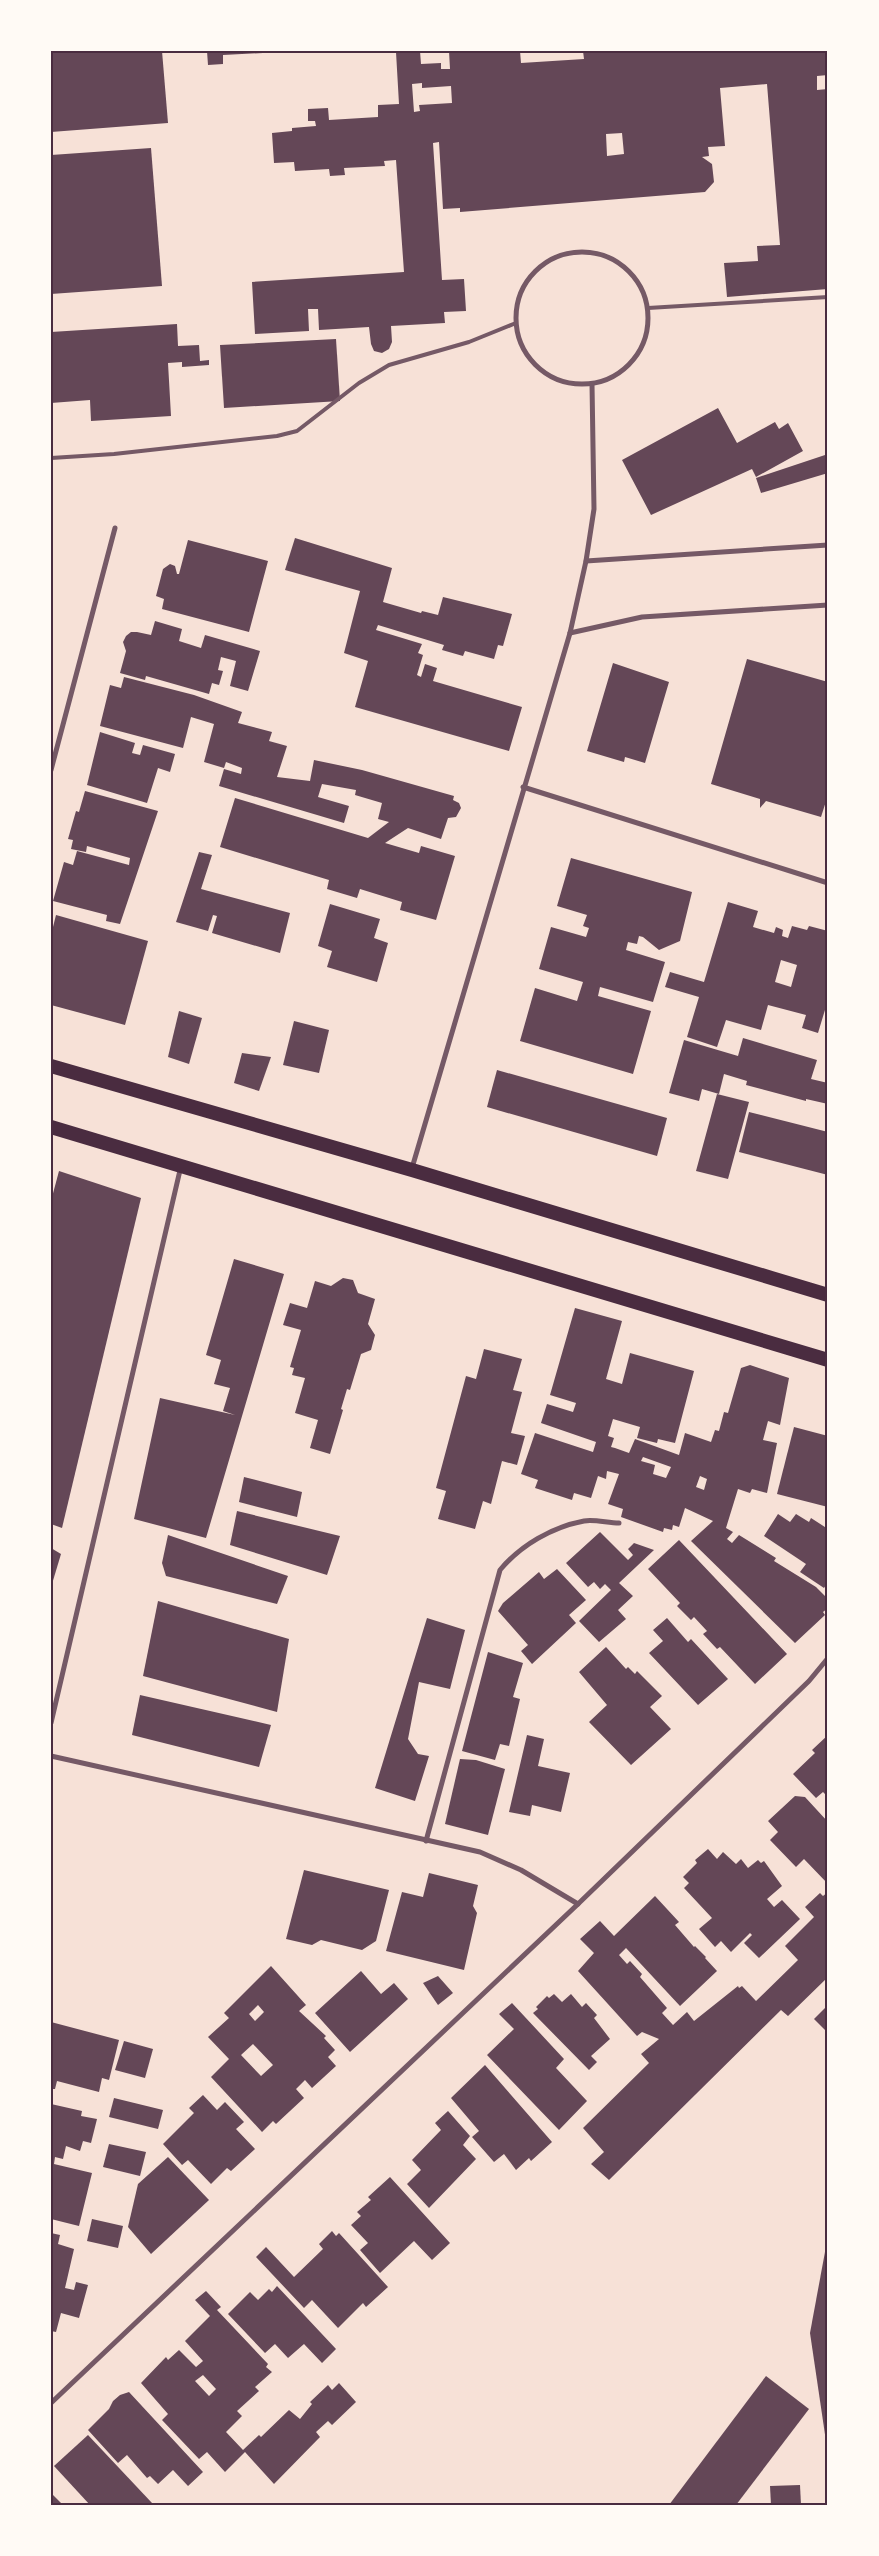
<svg xmlns="http://www.w3.org/2000/svg" width="879" height="2556" viewBox="0 0 879 2556" font-family="'Fira Sans',sans-serif">
<rect width="100%" height="100%" fill="#f7e1d7"/>
<!-- building -->
<g fill="#644757" fill-rule="evenodd">
<polygon points="51,51 162,51 168,123 51,132"/>
<polygon points="207,51 263,51 263,53 223,55 223,64 208,65"/>
<path d="M420 51 421 64 441 63V69H450L449 51H520L521 63 584 59 583 51H828V75L817 76V90L828 89V289L727 297 724 263 758 261 757 246 780 245 767 84 720 88 725 146 708 147 709 156 702 157 712 164 714 182 705 192 460 212V208L443 209 439 142 433 143 442 280 464 279 466 311 444 312 445 323 391 326 392 342 389 349 382 353 374 351 371 344 369 327 319 330 318 309H308L309 331 255 334 252 282 404 272 396 160 384 161 385 166 344 168 345 175 330 176 329 169 295 171 294 162 274 163 272 133 292 131V128L316 126 315 121H308V109L328 108 329 120 378 117V105L399 104 396 52ZM422 83V88L451 86 452 103 419 105 420 111 414 112 412 84ZM622 133 624 154 607 156 606 134Z"/>
<polygon points="151,148 162,286 51,294 51,155"/>
<polygon points="177,324 178,346 199,345 200,361 209,360 209,365 182,367 182,362 168,363 171,416 91,421 90,400 51,403 51,332"/>
<polygon points="336,339 340,401 224,408 220,345"/>
<polygon points="718,408 737,443 775,422 779,429 788,423 803,451 756,477 752,469 651,515 622,460"/>
<polygon points="828,454 828,473 761,493 756,478"/>
<polygon points="295,538 392,568 383,602 421,613 422,611 438,615 443,597 512,614 503,646 498,645 494,659 465,651 463,656 442,650 444,645 378,625 376,630 422,644 418,653 423,655 417,675 421,677 425,664 437,668 433,681 522,707 509,751 355,707 368,661 344,653 360,591 285,570"/>
<polygon points="188,540 268,561 249,632 162,609 164,599 156,596 163,569 170,564 175,566 177,574 179,574"/>
<polygon points="155,621 182,629 179,641 201,648 205,635 260,651 248,691 230,686 236,661 221,657 218,670 223,671 219,685 212,683 209,694 146,676 145,680 120,673 126,651 123,642 126,636 131,632 137,632 151,635"/>
<polygon points="747,659 828,682 828,795 821,817 766,801 760,808 760,799 711,784"/>
<polygon points="613,663 669,682 645,763 625,757 624,762 587,751"/>
<polygon points="124,677 194,695 242,712 238,723 272,732 269,741 287,746 277,777 310,781 314,760 362,770 454,796 453,800 459,803 461,808 456,817 448,818 441,839 408,828 385,843 419,853 421,846 455,856 436,920 400,910 402,902 360,889 357,898 327,889 329,880 220,847 235,798 368,838 389,822 378,819 382,803 355,795 356,790 322,784 318,797 349,806 344,823 219,786 224,769 241,774 242,768 226,762 224,768 204,762 214,724 191,717 183,748 100,726 110,685 121,688"/>
<polygon points="100,732 135,743 132,753 140,755 143,745 175,754 170,772 158,768 147,803 87,785"/>
<polygon points="85,791 158,811 120,924 106,921 107,915 53,901 64,862 73,865 77,851 129,865 130,858 87,846 86,852 71,849 73,840 68,839 76,811 79,812"/>
<polygon points="199,852 212,855 201,889 290,913 280,953 212,933 217,916 213,915 208,931 176,922"/>
<polygon points="571,858 692,892 680,941 659,950 643,937 639,936 637,944 628,942 626,950 665,962 653,1002 600,987 598,996 651,1011 633,1074 520,1041 535,988 577,1001 583,982 539,969 551,927 586,937 589,928 583,926 587,915 557,906"/>
<path d="M728 902 758 911 753 927 774 933 776 927 783 930 782 936 788 938 792 926 807 930 809 926 828 931V1000L818 1033 802 1028 806 1015 768 1005 761 1030 726 1020 717 1047 687 1037 699 997 665 987 670 972 704 982ZM781 960 797 965 791 987 775 982Z"/>
<polygon points="330,904 380,919 374,938 388,943 377,982 327,967 332,951 318,946"/>
<polygon points="56,915 148,941 125,1025 51,1005 51,935"/>
<polygon points="179,1011 202,1018 189,1064 168,1057"/>
<polygon points="294,1021 329,1030 319,1073 283,1065"/>
<polygon points="743,1038 817,1060 811,1079 828,1083 828,1104 806,1099 806,1101 746,1085 747,1081 724,1074 719,1094 702,1089 699,1101 669,1093 684,1040 738,1056"/>
<polygon points="242,1053 271,1057 259,1091 234,1083"/>
<polygon points="497,1070 667,1118 657,1156 487,1107"/>
<polygon points="717,1094 749,1102 728,1179 696,1171"/>
<polygon points="749,1112 828,1132 828,1175 739,1152"/>
<polygon points="59,1171 141,1198 62,1528 51,1524 51,1201"/>
<polygon points="234,1259 284,1274 206,1538 134,1519 160,1398 235,1415 223,1411 230,1388 214,1384 221,1360 206,1355"/>
<polygon points="343,1278 353,1280 358,1293 375,1299 368,1324 375,1335 371,1350 361,1354 350,1390 347,1389 341,1409 343,1410 330,1454 310,1448 318,1420 295,1413 305,1378 292,1375 294,1368 290,1367 301,1330 283,1325 290,1303 307,1308 315,1281 331,1286"/>
<path d="M575 1308 622 1321 606 1379 622 1384 630 1353 694 1371 675 1443 658 1439 657 1443 637 1438 640 1427 613 1419 608 1436 614 1438 611 1447 615 1448 629 1453 635 1439 679 1455 685 1433 711 1442 715 1430 719 1431 724 1412 728 1413 741 1368 750 1365 789 1378 780 1425 768 1421 763 1440 777 1443 767 1493 752 1489 750 1493 738 1489 726 1528 733 1532 727 1539 732 1543 739 1535 776 1558 774 1561 816 1587 828 1599V1608L823 1612 825 1615 795 1643 691 1541 713 1521 685 1508 679 1527 673 1525 672 1530 664 1528 663 1532 621 1517 623 1509 608 1504 619 1474 607 1471 606 1479 598 1476 591 1498 574 1493 572 1500 535 1488 538 1480 521 1474 535 1433 593 1452 596 1442 541 1423 547 1404 573 1412 576 1403 550 1395ZM643 1457 671 1467 666 1478 653 1474 655 1465 641 1461ZM700 1476 707 1479 704 1490 696 1487Z"/>
<polygon points="484,1349 522,1359 513,1390 522,1392 511,1433 525,1436 517,1465 502,1461 491,1504 483,1501 475,1529 438,1519 446,1491 436,1488 466,1376 476,1379"/>
<polygon points="794,1427 828,1436 828,1507 777,1494"/>
<polygon points="244,1477 302,1492 297,1517 239,1502"/>
<polygon points="237,1511 340,1536 327,1575 230,1545"/>
<polygon points="778,1514 790,1522 796,1514 809,1522 811,1518 828,1529 828,1582 824,1588 800,1572 806,1564 764,1536"/>
<polygon points="600,1532 628,1560 633,1555 628,1549 634,1543 654,1550 619,1583 633,1596 618,1610 626,1619 599,1642 579,1621 611,1590 605,1584 600,1589 594,1582 588,1587 566,1563"/>
<polygon points="168,1535 288,1576 277,1604 166,1576 162,1563"/>
<polygon points="679,1540 787,1654 755,1684 720,1647 717,1649 703,1634 707,1631 694,1617 691,1620 677,1606 680,1603 648,1569"/>
<polygon points="51,1548 61,1554 52,1584 51,1584"/>
<polygon points="557,1569 586,1600 569,1615 576,1623 532,1664 521,1651 528,1645 498,1611 503,1603 539,1572 544,1579"/>
<polygon points="158,1601 289,1639 277,1712 143,1676"/>
<polygon points="427,1618 465,1630 450,1689 419,1682 408,1739 418,1754 429,1756 415,1801 375,1788"/>
<polygon points="667,1618 688,1642 691,1639 728,1679 698,1705 649,1653 663,1641 653,1630"/>
<polygon points="606,1647 626,1669 628,1667 635,1674 637,1671 662,1696 650,1707 671,1729 631,1765 589,1722 607,1705 579,1672"/>
<polygon points="488,1652 523,1663 513,1697 520,1699 509,1746 500,1744 495,1760 462,1751"/>
<polygon points="140,1695 271,1725 259,1767 132,1735"/>
<polygon points="527,1735 544,1739 538,1766 570,1773 561,1812 532,1805 530,1816 509,1812"/>
<polygon points="828,1735 828,1797 823,1792 816,1798 793,1774 815,1753 812,1750"/>
<polygon points="460,1759 476,1760 505,1769 488,1835 445,1824"/>
<polygon points="795,1796 805,1797 828,1822 828,1884 804,1859 796,1867 770,1840 778,1832 768,1821"/>
<polygon points="708,1849 717,1859 723,1852 736,1864 741,1859 748,1868 758,1860 761,1863 764,1861 782,1886 767,1899 774,1907 782,1900 800,1919 759,1958 744,1943 752,1935 750,1933 731,1952 721,1941 715,1947 699,1929 712,1918 684,1888 689,1883 683,1877 697,1863 695,1860"/>
<polygon points="304,1870 389,1890 376,1941 362,1950 321,1940 312,1945 286,1939"/>
<polygon points="429,1873 478,1885 473,1906 477,1913 464,1970 386,1951 402,1892 423,1897"/>
<polygon points="828,1892 828,1977 788,2016 781,2010 609,2180 591,2164 604,2152 583,2128 649,2063 641,2054 659,2039 642,2032 637,2036 578,1971 594,1953 580,1939 600,1921 614,1936 655,1896 679,1922 675,1925 694,1947 695,1946 706,1957 705,1958 717,1971 680,2006 626,1948 619,1955 627,1964 630,1961 642,1974 640,1977 667,2008 662,2013 673,2025 687,2012 694,2021 738,1986 739,1988 742,1986 756,2001 798,1960 785,1946 814,1917 805,1907 820,1893 823,1896"/>
<path d="M271 1966 306 2005 299 2011 326 2036 324 2038 335 2050 328 2057 336 2066 312 2088 305 2080 296 2089 304 2098 276 2124 273 2121 262 2132 211 2077 229 2059 208 2037 229 2018 224 2013ZM258 2005 264 2012 255 2021 249 2014ZM253 2044 273 2065 261 2076 241 2055Z"/>
<polygon points="361,1971 381,1994 394,1983 408,1999 350,2052 315,2013"/>
<polygon points="438,1976 453,1993 438,2005 423,1983"/>
<polygon points="554,1994 562,2002 571,1994 582,2007 586,2003 597,2015 594,2018 610,2039 591,2056 597,2062 589,2070 533,2013 538,2009 536,2007 547,1996 549,1998"/>
<polygon points="512,2003 564,2059 556,2068 587,2101 559,2130 487,2055 514,2029 499,2014"/>
<polygon points="828,2005 828,2033 814,2019"/>
<polygon points="51,2022 119,2040 109,2080 102,2078 99,2092 57,2081 55,2089 51,2089"/>
<polygon points="124,2041 153,2049 145,2078 115,2070"/>
<polygon points="485,2065 552,2142 531,2161 529,2158 516,2170 504,2154 494,2162 472,2137 479,2131 451,2098"/>
<polygon points="203,2095 217,2110 225,2102 244,2122 236,2129 255,2149 231,2171 227,2168 211,2184 188,2160 182,2165 163,2144 194,2113 189,2108"/>
<polygon points="114,2098 163,2110 158,2129 109,2117"/>
<polygon points="51,2104 82,2111 81,2116 97,2119 91,2143 83,2141 80,2151 66,2146 63,2159 55,2157 54,2164 92,2173 79,2226 51,2219"/>
<polygon points="448,2111 470,2136 463,2145 476,2159 429,2208 407,2184 421,2170 412,2160 441,2130 435,2123"/>
<polygon points="109,2144 146,2152 140,2176 103,2167"/>
<polygon points="168,2157 209,2200 151,2254 128,2227 138,2184"/>
<polygon points="390,2177 450,2243 432,2260 414,2241 380,2273 360,2250 368,2243 351,2225 361,2216 357,2212 371,2200 368,2197"/>
<polygon points="92,2219 123,2226 118,2248 87,2241"/>
<polygon points="332,2231 336,2236 339,2233 388,2287 366,2307 363,2303 338,2328 312,2300 304,2308 256,2257 266,2247 294,2277 323,2249 319,2244"/>
<polygon points="51,2233 60,2235 58,2244 74,2249 65,2288 74,2290 76,2282 88,2285 79,2318 61,2313 56,2332 51,2331"/>
<polygon points="827,2241 828,2448 827,2448 810,2333"/>
<polygon points="277,2286 336,2349 322,2363 304,2344 288,2358 275,2344 265,2353 228,2314 250,2292 258,2300 269,2289 272,2292"/>
<path d="M206 2291 221 2307 217 2310 268 2364 266 2367 272 2372 255 2387 259 2391 237 2411 242 2416 226 2432 243 2450 259 2435 261 2437 289 2410 300 2419 312 2404 310 2402 328 2385 332 2390 339 2383 356 2402 332 2425 328 2421 316 2432 320 2437 274 2484 245 2452 225 2472 207 2452 199 2459 162 2420 168 2414 141 2383 166 2357 168 2360 179 2350 196 2367 203 2361 185 2341 210 2316 195 2300ZM203 2375 216 2389 209 2396 195 2381Z"/>
<polygon points="766,2376 809,2409 736,2505 669,2505"/>
<polygon points="129,2392 203,2472 188,2486 173,2470 158,2484 150,2476 147,2478 127,2455 118,2463 88,2430 109,2409 113,2401 120,2395"/>
<polygon points="88,2435 152,2503 90,2505 54,2466"/>
<polygon points="800,2485 801,2505 771,2505 770,2486"/>
<polygon points="51,2493 63,2505 51,2505"/>
</g>
<g fill="none" stroke-linecap="round" stroke-linejoin="round">
<!-- service -->
<g stroke="#755966" stroke-width="4">
<polyline points="648,308 828,297"/>
<polyline points="51,458 114,454 277,436 297,431 359,383 389,365 469,342 516,323"/>
</g>
<!-- minor -->
<g stroke="#755966" stroke-width="5">
<circle cx="582" cy="318" r="66"/>
<polyline points="586,561 828,545"/>
<polyline points="570,633 642,617 828,605"/>
<polyline points="51,770 115,528"/>
<polyline points="523,787 828,883"/>
<polyline points="412,1168 570,633 586,561 594,509 592,384"/>
<polyline points="51,1723 181,1166"/>
<polyline points="51,1756 480,1852 521,1870 578,1904"/>
<path d="M426 1841 500 1570C521 1545 552 1527 584 1521 594 1519 608 1523 619 1523"/>
<polyline points="51,2403 578,1904 809,1681 828,1658"/>
</g>
<!-- trunk -->
<g stroke="#4a2c40" stroke-width="14">
<polyline points="51,1066 412,1170 828,1295"/>
<polyline points="51,1127 828,1360"/>
</g>
</g>
<!-- border -->
<rect width="879" height="2556" fill="none" stroke="#fffaf5" stroke-width="105"/>
<rect x="52" y="52" width="774" height="2452" fill="none" stroke="#4a2c40" stroke-width="2"/>
</svg>
